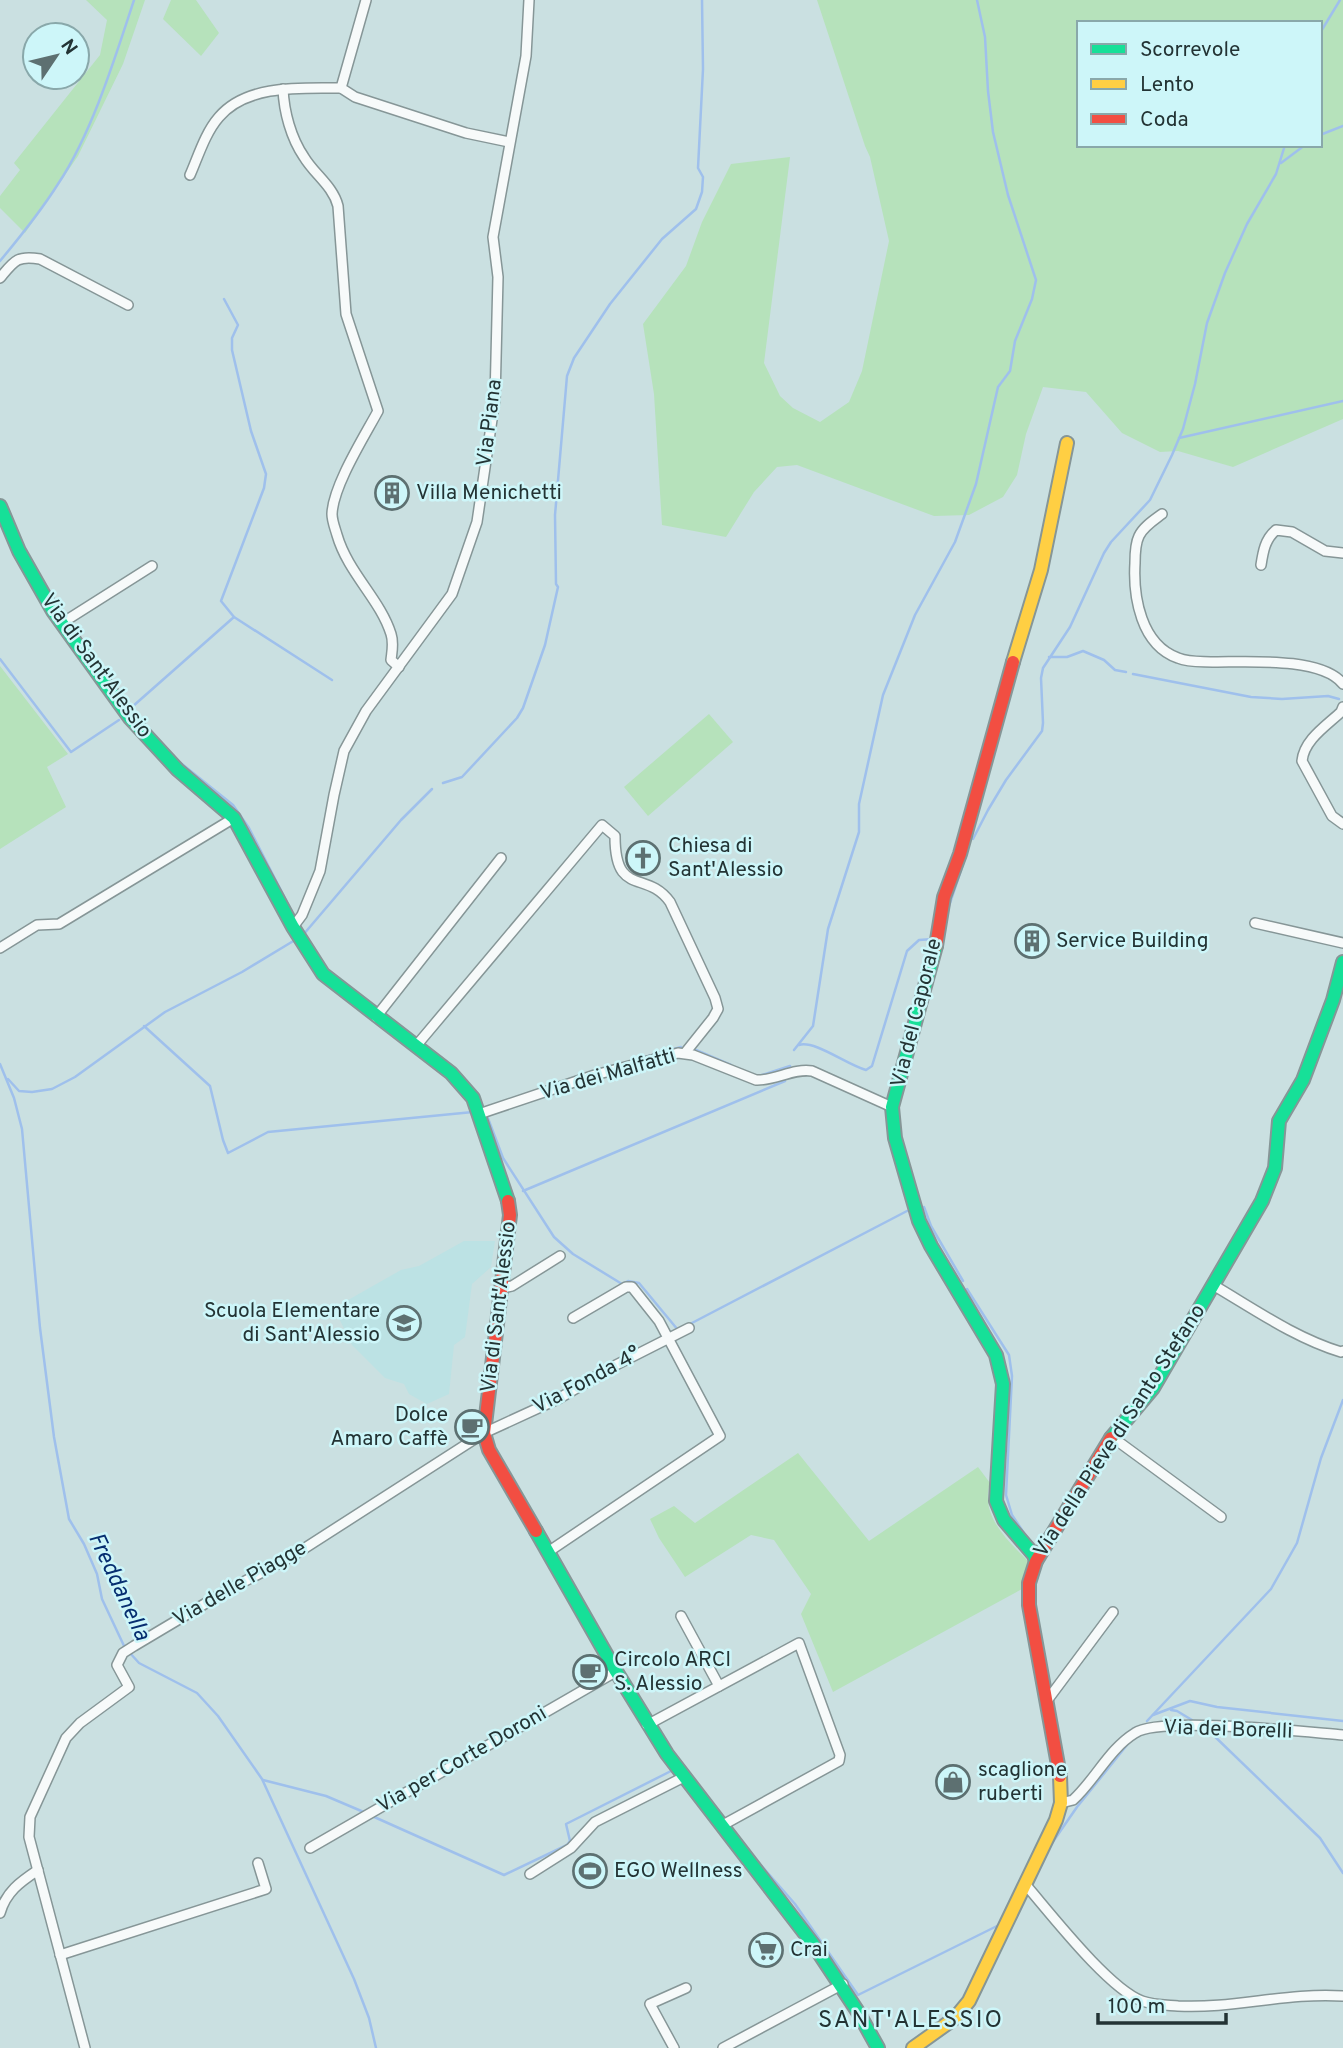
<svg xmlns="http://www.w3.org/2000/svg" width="1343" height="2048" viewBox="0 0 1343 2048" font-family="Overpass,sans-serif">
<rect width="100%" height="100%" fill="#cae0e1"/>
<!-- built -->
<polygon fill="#bce2e4" points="464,1241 495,1241 491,1267 472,1284 465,1337 454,1345 449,1394 427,1404 409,1394 404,1384 385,1378 352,1345 334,1308 401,1270 419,1266"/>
<!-- green -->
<g fill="#b6e2bb" fill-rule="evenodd">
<polygon points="86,0 145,0 123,64 78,156 25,233 0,208 0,196 20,170 14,163 100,55 107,20"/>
<polygon points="171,0 196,0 219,33 201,56 163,19"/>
<path d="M817 0H1343V419L1233 467 1178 451 1160 452 1122 433 1086 392 1043 387 1026 434 1017 475 1003 497 969 515 934 516 797 465 777 467 754 492 726 537 662 525 654 394 643 324 686 266 702 222 731 164 790 157 764 363 780 396 793 408 820 422 849 402 862 371 889 241 870 157 865 146ZM1079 23H1320V145H1079Z"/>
<polygon points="0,666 68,754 47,767 66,807 0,849"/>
<polygon points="709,714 733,742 648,816 624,787"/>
<path d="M798 1453 869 1541 978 1467 990 1483C980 1515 1006 1539 1028 1561L1024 1588 833 1692 801 1614 811 1594 774 1540 751 1535 685 1577 659 1538 650 1519 674 1506 695 1523Z"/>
</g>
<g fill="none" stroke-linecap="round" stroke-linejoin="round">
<!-- stream -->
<g stroke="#9fc0ec" stroke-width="2.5">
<polyline points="1320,33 1340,0"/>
<polyline points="1320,135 1343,126"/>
<polyline points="1281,163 1305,145"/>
<path d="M0 261C20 237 41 211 58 184 92 133 115 58 134 0"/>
<polyline points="224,299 238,325 232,338 232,350 251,431 266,474 264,488 221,601 234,617 332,680"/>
<polyline points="1179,438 1343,401"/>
<polyline points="1049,657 1067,657 1083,651 1104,660 1115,670 1126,672"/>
<polyline points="0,659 71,752 119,720"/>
<polyline points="1133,674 1251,697 1282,699 1328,696 1339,699"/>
<polyline points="133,710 132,707 234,617"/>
<polyline points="134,710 141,722"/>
<polyline points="177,760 233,805 249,828 293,914"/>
<polyline points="443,783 462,777 517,718 523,708 545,645 558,587 556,584 555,515 567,376 574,358 610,304 662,239 696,209 702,192 703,177 698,168 703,69 702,0"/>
<polyline points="973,839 988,810 1006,780 1042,731 1043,723 1041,678 1043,668 1070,627 1104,553 1111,542 1150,500 1172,455 1183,429 1195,384 1207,323 1225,273 1247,224 1276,174 1285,145"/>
<polyline points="949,906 966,855"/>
<polyline points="945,927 947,917"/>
<polyline points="303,935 401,820 432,789"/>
<polyline points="144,1026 210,1086 223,1140 228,1153 268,1132 473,1112"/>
<path d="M799 1045C815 1040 847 1065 866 1070L872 1066 907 951 919 940 933 939"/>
<polyline points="696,1050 731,1065"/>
<polyline points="794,1050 813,1026 828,929 859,832 859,804 883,695 915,615 955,542 976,484 998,387 1010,371 1015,341 1032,299 1036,280 1008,195 993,132 988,91 985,37 977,0"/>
<polyline points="631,1061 681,1047"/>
<polyline points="0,1064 14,1098 22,1129 40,1328 54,1437 69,1519 84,1544 97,1574 102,1599 125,1648"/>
<polyline points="756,1077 790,1066"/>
<polyline points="8,1079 19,1091 32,1092 52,1089 75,1077 165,1012 242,972 295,940"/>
<polyline points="486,1113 503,1158 554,1237 573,1254 622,1284 628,1281 639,1283 678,1330"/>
<polyline points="523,1191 785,1081"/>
<polyline points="924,1207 931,1226 963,1281"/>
<polyline points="967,1289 1009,1355 1012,1376 1006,1495 1012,1515 1028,1539"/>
<polyline points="690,1324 907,1211"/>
<polyline points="130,1653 139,1663 197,1693 218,1716 262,1779 354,1979 369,2018 376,2048"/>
<polyline points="1171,1710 1177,1711 1192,1720"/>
<polyline points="1153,1715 1190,1701 1217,1707 1343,1721"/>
<polyline points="1147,1721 1271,1589 1297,1543 1321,1458 1343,1400"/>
<polyline points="1208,1730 1320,1838 1343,1873"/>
<polyline points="263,1780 326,1796 366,1813"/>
<polyline points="372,1816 504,1875 567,1845 570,1841 566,1824 673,1770"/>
<polyline points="1050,1846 1077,1807 1131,1740"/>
<polyline points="751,1854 795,1904 858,1995 1001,1924"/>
</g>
<!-- street casing -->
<g stroke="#869697" stroke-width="12">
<g id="street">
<polyline points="366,0 341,88 355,97 466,133 509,142"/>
<path d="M283 89C284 112 291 138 304 157 314 174 333 186 338 206L346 314 378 411C364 437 333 486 332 514 332 521 335 528 337 535 348 573 380 599 391 634 394 643 392 651 391 660L399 667"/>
<path d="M190 175C198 157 205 133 219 117 247 84 302 88 341 88"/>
<path d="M0 278C14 261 17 255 40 259L128 305"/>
<path d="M1162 514C1154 520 1143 527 1139 536 1135 544 1135 555 1135 563 1133 597 1141 645 1178 658 1190 663 1203 661 1215 662 1248 662 1322 657 1343 684"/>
<path d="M1261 565C1263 552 1265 539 1276 530L1292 532 1325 551 1343 553"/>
<polyline points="62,623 152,566"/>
<path d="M1343 707 1341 712C1326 726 1304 740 1302 761L1332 816 1343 824"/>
<polyline points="1255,923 1343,943"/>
<polyline points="293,927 302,915 320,871 334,795 344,751 366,711 452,594 477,522 495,399 498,277 493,237 526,56 529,0"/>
<polyline points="0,948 37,925 59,924 234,818"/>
<polyline points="376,1017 501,858"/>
<path d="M416 1046 602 825 615 836C615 898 646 869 670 902L715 998 718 1009 713 1018 685 1053"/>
<path d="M479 1114 595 1075 678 1053 693 1055 756 1080C775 1081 793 1068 812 1071L892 1107"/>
<path d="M1213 1285C1254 1309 1295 1338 1341 1352L1343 1351"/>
<polyline points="503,1288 512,1286 560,1256"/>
<polyline points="1112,1437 1221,1517"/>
<polyline points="548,1552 720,1436 659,1321 632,1287 626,1287 573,1318"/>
<polyline points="681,1616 719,1686"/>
<polyline points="1046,1702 1113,1612"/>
<polyline points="647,1725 799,1643 840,1755 839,1761 721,1826"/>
<path d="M1061 1803 1073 1800C1095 1780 1109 1749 1135 1733 1160 1716 1305 1732 1343 1735"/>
<polyline points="310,1848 615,1672"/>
<polyline points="530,1874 571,1848 595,1822 684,1777"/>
<path d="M1025 1884C1051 1914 1108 1988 1142 2001 1153 2005 1167 2005 1178 2006 1233 2009 1288 1992 1343 1996"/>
<path d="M0 1913C6 1892 20 1882 38 1870"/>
<polyline points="60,1955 266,1889 258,1863"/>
<polyline points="85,2048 29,1837 30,1817 66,1738 80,1723 129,1687 117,1665 123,1653 134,1646 228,1590 291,1557 484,1433 558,1399 614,1366 689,1328"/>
<polyline points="674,2048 650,2004 686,1988"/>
<polyline points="723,2048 843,1984"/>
</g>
</g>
<!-- fast casing -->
<g stroke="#869697" stroke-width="16">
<g id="fast">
<polyline points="0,506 19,551 53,611 130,718 178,770 234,818 293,927 323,974 451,1073 473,1098 508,1201"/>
<polyline points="936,946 892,1107 895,1138 919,1221 931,1246 996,1355 1003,1384 996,1501 1004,1520 1034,1555 1036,1561"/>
<polyline points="1111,1438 1153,1388 1262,1201 1275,1168 1279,1121 1303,1080 1333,1000 1343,962"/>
<polyline points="536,1531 614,1668 667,1754 813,1944 858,2012 878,2048"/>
</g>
</g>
<!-- slow casing -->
<g stroke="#869697" stroke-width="16">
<g id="slow">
<polyline points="1013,662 1041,570 1067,443"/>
<polyline points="913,2048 955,2018 969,2001 1056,1820 1061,1803 1060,1776"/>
</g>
</g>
<!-- jam casing -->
<g stroke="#869697" stroke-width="16">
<g id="jam">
<polyline points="936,946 944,897 960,854 1013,662"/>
<polyline points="508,1201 510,1215 484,1433 489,1450 536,1531"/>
<polyline points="1060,1776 1029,1605 1029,1583 1036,1561 1111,1438"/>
</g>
</g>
<!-- street -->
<use href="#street" stroke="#f7fafa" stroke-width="9"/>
<!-- fast -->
<use href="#fast" stroke="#16e098" stroke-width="12"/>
<!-- slow -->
<use href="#slow" stroke="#ffcf43" stroke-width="12"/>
<!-- jam -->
<use href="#jam" stroke="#f24e42" stroke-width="12"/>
</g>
<!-- icons -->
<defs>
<g id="building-ring" transform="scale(1.75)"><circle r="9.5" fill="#cdf6f9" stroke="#5d7071" stroke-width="1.5"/><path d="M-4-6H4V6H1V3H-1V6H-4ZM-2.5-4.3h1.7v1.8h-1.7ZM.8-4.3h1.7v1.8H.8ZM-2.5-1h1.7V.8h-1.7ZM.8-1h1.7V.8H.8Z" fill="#5d7071"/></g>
<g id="church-ring" transform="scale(1.75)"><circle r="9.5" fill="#cdf6f9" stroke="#5d7071" stroke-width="1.5"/><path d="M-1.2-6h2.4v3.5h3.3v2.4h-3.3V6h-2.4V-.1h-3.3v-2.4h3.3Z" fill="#5d7071"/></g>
<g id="school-ring" transform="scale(1.75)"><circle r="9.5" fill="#cdf6f9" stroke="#5d7071" stroke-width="1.5"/><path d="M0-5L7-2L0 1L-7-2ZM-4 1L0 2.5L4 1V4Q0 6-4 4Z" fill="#5d7071"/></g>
<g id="cafe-ring" transform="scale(1.75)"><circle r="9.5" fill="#cdf6f9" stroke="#5d7071" stroke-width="1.5"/><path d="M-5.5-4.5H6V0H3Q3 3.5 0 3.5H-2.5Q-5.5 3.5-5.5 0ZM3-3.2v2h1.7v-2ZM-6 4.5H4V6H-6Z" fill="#5d7071"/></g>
<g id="shop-ring" transform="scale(1.75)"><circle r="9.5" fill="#cdf6f9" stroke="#5d7071" stroke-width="1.5"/><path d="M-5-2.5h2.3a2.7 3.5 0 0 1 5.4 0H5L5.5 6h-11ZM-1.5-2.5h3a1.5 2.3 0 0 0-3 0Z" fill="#5d7071"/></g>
<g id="stadium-ring" transform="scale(1.75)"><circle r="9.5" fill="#cdf6f9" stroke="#5d7071" stroke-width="1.5"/><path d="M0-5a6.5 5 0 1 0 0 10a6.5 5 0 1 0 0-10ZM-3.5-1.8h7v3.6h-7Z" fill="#5d7071"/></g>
<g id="supermarket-ring" transform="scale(1.75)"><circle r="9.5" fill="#cdf6f9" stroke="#5d7071" stroke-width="1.5"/><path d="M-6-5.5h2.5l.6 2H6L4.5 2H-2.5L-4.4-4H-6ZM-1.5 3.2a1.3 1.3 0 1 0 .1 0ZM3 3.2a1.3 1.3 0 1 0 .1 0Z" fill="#5d7071"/></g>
</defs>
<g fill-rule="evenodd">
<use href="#building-ring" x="392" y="493"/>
<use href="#church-ring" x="643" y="858"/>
<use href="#building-ring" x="1032" y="941"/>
<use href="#school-ring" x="404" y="1323"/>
<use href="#cafe-ring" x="472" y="1427"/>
<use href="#cafe-ring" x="590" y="1672"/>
<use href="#shop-ring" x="953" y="1782"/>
<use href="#stadium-ring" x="590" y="1871"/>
<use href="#supermarket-ring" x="766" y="1950"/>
</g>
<g text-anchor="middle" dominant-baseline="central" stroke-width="5" stroke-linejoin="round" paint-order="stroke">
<!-- street labels -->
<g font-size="21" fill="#233334" stroke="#cdf6f9">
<text transform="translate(490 423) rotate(-83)">Via Piana</text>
<text transform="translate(96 666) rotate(54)">Via di Sant'Alessio</text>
<text transform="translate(917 1013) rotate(-76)">Via del Caporale</text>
<text transform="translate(608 1075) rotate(-16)">Via dei Malfatti</text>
<text transform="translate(499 1307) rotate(-83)">Via di Sant'Alessio</text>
<text transform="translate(587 1381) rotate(-28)">Via Fonda 4°</text>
<text transform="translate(1120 1431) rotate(-57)">Via della Pieve di Santo Stefano</text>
<text transform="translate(240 1584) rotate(-30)">Via delle Piagge</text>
<text transform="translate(1228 1730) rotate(2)">Via dei Borelli</text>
<text transform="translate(462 1760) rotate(-30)">Via per Corte Doroni</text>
</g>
<!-- poi labels -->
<g font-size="21" fill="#233334" stroke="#cdf6f9" text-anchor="start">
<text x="416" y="493">Villa Menichetti</text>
<text x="668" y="846">Chiesa di<tspan x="668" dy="24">Sant'Alessio</tspan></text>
<text x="1056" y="941">Service Building</text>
<text x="380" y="1311" text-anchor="end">Scuola Elementare<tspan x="380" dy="24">di Sant'Alessio</tspan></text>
<text x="448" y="1415" text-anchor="end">Dolce<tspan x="448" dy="24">Amaro Caffè</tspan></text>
<text x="614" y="1660">Circolo ARCI<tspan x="614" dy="24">S. Alessio</tspan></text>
<text x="978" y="1770">scaglione<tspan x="978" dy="24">ruberti</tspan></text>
<text x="614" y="1871">EGO Wellness</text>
<text x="790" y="1950">Crai</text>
</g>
<!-- water labels -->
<g font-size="23" font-style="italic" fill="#062e70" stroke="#cdf6f9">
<text transform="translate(118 1587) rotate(65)">Freddanella</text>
</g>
<!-- quarter labels -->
<g font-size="24" letter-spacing="2" fill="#233334" stroke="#cdf6f9">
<text x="911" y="2021">SANT'ALESSIO</text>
</g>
</g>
<!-- legend -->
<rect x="1077" y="21" width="245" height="126" fill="#cdf6f9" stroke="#89a8aa" stroke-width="2"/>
<rect x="1091" y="44" width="35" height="10" fill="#16e098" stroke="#89a8aa" stroke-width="2"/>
<text x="1140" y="56" font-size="21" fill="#233334">Scorrevole</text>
<rect x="1091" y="79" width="35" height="10" fill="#ffcf43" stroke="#89a8aa" stroke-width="2"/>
<text x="1140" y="91" font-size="21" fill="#233334">Lento</text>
<rect x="1091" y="114" width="35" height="10" fill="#f24e42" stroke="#89a8aa" stroke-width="2"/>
<text x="1140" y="126" font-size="21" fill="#233334">Coda</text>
<!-- north arrow -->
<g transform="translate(56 56) rotate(55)"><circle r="33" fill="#cdf6f9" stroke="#89a8aa" stroke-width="2"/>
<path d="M0-5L12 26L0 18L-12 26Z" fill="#5d7071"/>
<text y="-10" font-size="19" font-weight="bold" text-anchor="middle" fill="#233334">N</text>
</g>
<!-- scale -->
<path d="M1098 2013v10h128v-10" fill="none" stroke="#233334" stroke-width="3.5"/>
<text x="1108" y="2013" font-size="21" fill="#233334" stroke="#cdf6f9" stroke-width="5" paint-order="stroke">100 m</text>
</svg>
